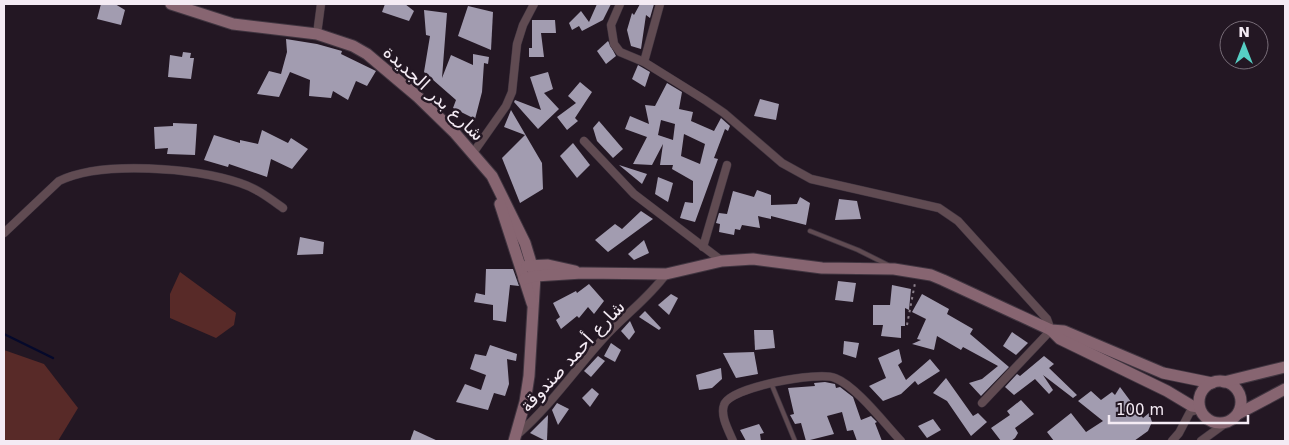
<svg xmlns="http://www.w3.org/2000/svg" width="1289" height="445" viewBox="0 0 1289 445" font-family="'DejaVu Sans','Noto Sans Arabic',sans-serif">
<rect width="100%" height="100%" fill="#231723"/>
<!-- green -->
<g fill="#582a28">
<polygon points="180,272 236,313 234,325 216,338 170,318 170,294"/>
<polygon points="4,350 44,364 78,408 58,441 4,441"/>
</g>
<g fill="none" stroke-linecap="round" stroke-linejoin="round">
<!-- stream -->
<polyline stroke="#05092b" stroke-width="2.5" points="4,334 53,358"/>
</g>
<!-- building -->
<g fill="#a29cb0" fill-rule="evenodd">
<polygon points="101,4 115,4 125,10 121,25 97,19"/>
<polygon points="385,4 405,4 414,11 409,21 382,12"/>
<polygon points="597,4 611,4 603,20 582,31 579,26 572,30 569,23 581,11 589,22"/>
<polygon points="640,4 654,4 650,18 646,15 641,49 631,46 627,30 632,13 634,15"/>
<polygon points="468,6 493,12 491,50 458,36"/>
<polygon points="424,10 447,13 442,78 451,55 473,65 473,54 489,57 488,64 484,63 482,92 475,119 453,108 456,100 424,72 430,36 426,35"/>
<polygon points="532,20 555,20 556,33 541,33 544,57 529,57 529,48 532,48"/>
<polygon points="286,39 317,44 342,51 341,54 376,71 367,86 356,81 348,100 333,91 331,98 309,96 310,80 290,72 279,97 257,94 269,71 281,74 287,52"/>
<polygon points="608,41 616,56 606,64 597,51"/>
<polygon points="183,52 191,53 190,58 194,58 191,79 168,77 170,55 182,57"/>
<polygon points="638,65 650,72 645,87 632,79"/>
<polygon points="548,72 553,89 544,93 559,109 538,129 514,102 515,100 541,110 530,77"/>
<polygon points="580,82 592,92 575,118 578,121 567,130 557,117 576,103 568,96"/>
<path d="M667 83 682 92 679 109 693 112 691 121 714 131 721 118 730 126 728 131 725 129 714 158 718 159 695 222 680 218 685 202 693 203V181L672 169 673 165H660L663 144 652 165 633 164 647 137 625 129 630 116 649 124 645 105 655 106ZM661 120 675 124 673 140 658 135ZM684 134 705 144 700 164 681 156Z"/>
<polygon points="760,99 779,104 776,120 754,116"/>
<polygon points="511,110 542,163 543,189 520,203 502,158 525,135 504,127"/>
<polygon points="599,121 623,149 613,158 597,141 593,128"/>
<polygon points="173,123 197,124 195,155 167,154 168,148 155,149 154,127 173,126"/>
<polygon points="262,130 288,143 291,138 308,149 292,169 271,159 267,177 229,164 228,167 204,160 214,135 240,143 240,140 258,144"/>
<polygon points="573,143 590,165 577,178 560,156"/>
<polygon points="619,165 647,174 642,184"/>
<polygon points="658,177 673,183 668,202 655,194"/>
<polygon points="757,190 771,195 771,205 797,204 800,197 810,203 806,225 771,216 771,219 758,216 760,228 742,225 740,230 735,229 734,235 719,232 720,224 716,223 719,213 727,214 733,191 754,197"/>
<polygon points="839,199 857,201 861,219 835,220"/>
<polygon points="641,211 653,219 608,252 595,240 615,224 622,229"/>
<polygon points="300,237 324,242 323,254 297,255"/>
<polygon points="644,240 649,253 634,260 628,254"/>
<polygon points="486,269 513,269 519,286 510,285 506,322 493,320 493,305 474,302 476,293 485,295"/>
<polygon points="838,281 856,283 853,302 835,300"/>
<polygon points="589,284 604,301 594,314 588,307 579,318 577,316 561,329 556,320 560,317 553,303 576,291 577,293"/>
<polygon points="892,285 911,289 909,310 905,308 905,326 901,326 901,338 881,336 883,325 873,325 873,305 890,305"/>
<polygon points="671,294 678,298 669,315 658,305"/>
<polygon points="922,294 949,309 947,314 973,329 970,334 1009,367 981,396 969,383 982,379 998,366 963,347 961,350 937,336 934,350 912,344 921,340 917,339 926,319 912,312"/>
<polygon points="645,311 661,328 659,330 639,317"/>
<polygon points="630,321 635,332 629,340 621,331"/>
<polygon points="754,330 773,330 775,348 755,350"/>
<polygon points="1012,332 1028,343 1016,355 1003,346"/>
<polygon points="844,341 859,343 856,358 843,354"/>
<polygon points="611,343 621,350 615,362 604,356"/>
<polygon points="490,345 517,354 516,361 507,359 509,384 505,396 494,393 488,410 456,402 465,384 481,390 486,375 470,369 475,354 486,356"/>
<polygon points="899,349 902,362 898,365 906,380 930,359 940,371 918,385 915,381 901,394 883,401 869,386 886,378 878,358"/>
<polygon points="754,352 758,374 736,378 723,353"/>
<polygon points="598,356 605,361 591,377 584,371"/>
<polygon points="1044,356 1054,364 1049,368 1077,395 1073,398 1043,375 1053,390 1049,394 1035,379 1014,395 1005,387 1017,374 1020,376"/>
<polygon points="721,368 722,379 712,388 699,390 696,375"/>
<polygon points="946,378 973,416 978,413 987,422 971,436 947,401 933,393"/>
<polygon points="825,382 835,384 836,388 840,387 853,397 861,420 871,416 877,422 875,423 882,441 857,441 853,430 847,431 842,412 827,416 834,434 806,441 801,423 795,424 790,415 794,414 788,388 815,386 814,383"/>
<polygon points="1120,387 1143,418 1149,413 1152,422 1148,431 1134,441 1054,441 1047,432 1071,413 1086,432 1103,421 1078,401 1091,391 1101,400 1112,392 1115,395"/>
<polygon points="592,388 599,394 590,407 582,398"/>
<polygon points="1021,400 1034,414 1015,428 1018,433 1015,438 1011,441 1001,441 991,428 1010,415 1007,411"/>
<polygon points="557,403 569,409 558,425 552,410"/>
<polygon points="548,415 547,441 546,441 530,433"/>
<polygon points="933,419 941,430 927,438 918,426"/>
<polygon points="759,424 764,433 760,434 761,441 746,441 740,430"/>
<polygon points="414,430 438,441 410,441"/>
</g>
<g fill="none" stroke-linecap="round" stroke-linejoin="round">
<!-- lane casing -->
<g stroke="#403540" stroke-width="5.5">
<g id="lane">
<polyline points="810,231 858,250 888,265"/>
<polyline points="771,383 795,441"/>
</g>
</g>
<!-- street casing -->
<g stroke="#403540" stroke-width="9">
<g id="street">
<polyline points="620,4 611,25 614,44 620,52 644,62 705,100 724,113 782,163 811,179 939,208 958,221 1047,319 1051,330 982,403"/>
<polyline points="317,34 321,4"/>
<polyline points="644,62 660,4"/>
<polyline points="584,141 634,194 722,261"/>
<polyline points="473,153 506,106 512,92 517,44 523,25 534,4"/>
<path d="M4 233 59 181C102 160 195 168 240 183 256 188 269 198 283 208"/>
<polyline points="703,247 727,165"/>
<path d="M518 434C550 406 574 371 602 340 623 316 648 299 666 274"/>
<path d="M733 441C729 431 720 416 724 405 729 387 819 371 835 378 856 386 885 424 901 441"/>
<polyline points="1172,441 1179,433 1190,412 1200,409"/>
<polyline points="1201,441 1227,422"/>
</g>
</g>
<!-- secondary casing -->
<g stroke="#403540" stroke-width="13">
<g id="secondary">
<polyline points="171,4 233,24 317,34 353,46 367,54 418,97 454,132 492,176 525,243 535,276 529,376 525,402 514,441"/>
<polyline points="500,204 532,303"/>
<polyline points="527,266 548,265 575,271"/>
<polyline points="524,279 535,276 582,273 666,274 722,261 753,259 822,268 894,269 931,275 943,280 1051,330 1064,331 1163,373 1212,383"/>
<polyline points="1051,330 1060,339 1167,391 1192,406 1199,407"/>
<circle cx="1220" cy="402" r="21"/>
<polyline points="1224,382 1285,367"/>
<polyline points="1238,414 1285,389"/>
</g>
</g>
<!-- path -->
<polyline stroke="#8a7f8a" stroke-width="2" stroke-dasharray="2.5 4" stroke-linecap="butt" points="907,325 915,283"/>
<!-- lane -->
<use href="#lane" stroke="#604b52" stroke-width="4"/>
<!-- street -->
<use href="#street" stroke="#604b52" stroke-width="8"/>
<!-- secondary -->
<use href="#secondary" stroke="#876571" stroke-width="11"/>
</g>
<g text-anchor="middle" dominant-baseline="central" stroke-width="5" stroke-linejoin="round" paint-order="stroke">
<!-- street labels -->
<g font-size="18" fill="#f4ebf4" stroke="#231723">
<text transform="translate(434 93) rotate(43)">شارع بدر الجديدة</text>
<text transform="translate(572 356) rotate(-47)">شارع أحمد صندوقة</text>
</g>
</g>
<!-- border -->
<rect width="1289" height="445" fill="none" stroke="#f4ebf4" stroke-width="10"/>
<!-- north arrow -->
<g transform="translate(1244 45)"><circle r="24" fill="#231723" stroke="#776c77"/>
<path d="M0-4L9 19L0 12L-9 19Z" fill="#56cec3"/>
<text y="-8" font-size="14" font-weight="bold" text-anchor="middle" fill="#f4ebf4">N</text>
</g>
<!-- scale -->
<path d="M1109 415v8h139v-8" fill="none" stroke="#f4ebf4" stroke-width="2.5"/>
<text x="1116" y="415" font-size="15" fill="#f4ebf4" stroke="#231723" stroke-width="4" paint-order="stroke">100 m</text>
</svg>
